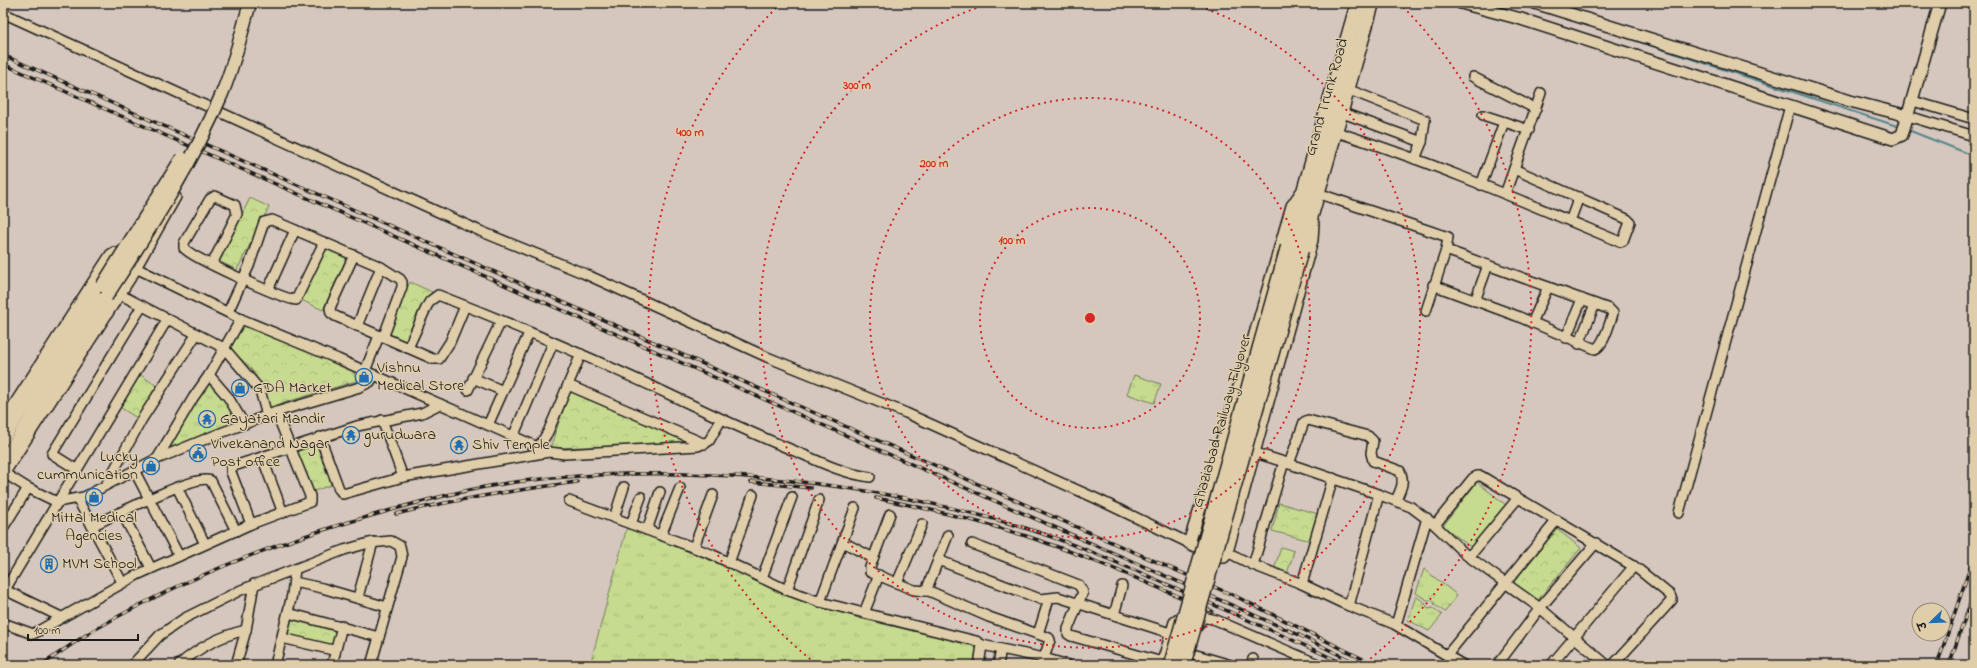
<svg xmlns="http://www.w3.org/2000/svg" width="1977" height="668" viewBox="0 0 1977 668" font-family="'Indie Flower','Playpen Sans Deva',sans-serif">
<defs>
<pattern id="grass-tufts" width="24" height="20" patternUnits="userSpaceOnUse"><rect width="24" height="20" fill="#c6db90"/><path d="M3 7l-1-3M5 7V3M7 7l1-3M15 17l-1-3M17 17v-4M19 17l1-3" fill="none" stroke="#aabb7c"/></pattern>
<pattern id="park-crowns" width="20" height="18" patternUnits="userSpaceOnUse"><rect width="20" height="18" fill="#c6db90"/><path d="M2 6a3 3 0 1 1 6 0M12 15a3 3 0 1 1 6 0" fill="none" stroke="#aabb7c"/></pattern>
</defs>
<rect width="100%" height="100%" fill="#d5c7be"/>
<filter id="ink" filterUnits="userSpaceOnUse"><feTurbulence type="fractalNoise" baseFrequency=".025" numOctaves="2"/><feDisplacementMap in="SourceGraphic" scale="8" xChannelSelector="R" yChannelSelector="G"/><feConvolveMatrix kernelMatrix="1 2 1 2 8 2 1 2 1" color-interpolation-filters="sRGB"/></filter>
<g filter="url(#ink)">
<!-- grass -->
<g fill="url(#grass-tufts)" stroke="#717c56">
<polygon points="209,375 244,424 157,459"/>
<polygon points="1134,375 1161,384 1154,403 1127,394"/>
<polygon points="627,527 759,580 858,618 977,646 974,665 590,665"/>
<polygon points="1424,569 1457,595 1445,612 1435,605 1433,600 1427,600 1416,593"/>
<polygon points="1416,596 1425,603 1428,609 1433,608 1442,615 1429,631 1408,620"/>
</g>
<!-- park -->
<g fill="url(#park-crowns)" stroke="#717c56">
<polygon points="250,198 269,207 237,270 219,261"/>
<polygon points="325,247 347,258 323,310 301,300"/>
<polygon points="410,282 432,292 408,344 386,334"/>
<path d="M242 321 353 369 356 381 270 407C258 377 255 368 228 349Z"/>
<polygon points="139,374 157,386 137,418 118,406"/>
<polygon points="570,390 685,440 689,444 550,448"/>
<polygon points="316,443 331,485 311,492 296,450"/>
<polygon points="1279,503 1318,514 1311,541 1272,531"/>
<polygon points="1557,529 1581,548 1537,601 1513,582"/>
<polygon points="1281,547 1294,551 1287,574 1274,570"/>
<polygon points="291,616 339,628 334,647 286,635"/>
</g>
<!-- garden -->
<polygon fill="#c6db90" stroke="#717c56" points="1477,482 1506,505 1472,548 1443,526"/>
<g fill="none" stroke-linecap="round" stroke-linejoin="round">
<!-- stream -->
<g stroke="#55868a" stroke-width="2">
<polyline points="1519,3 1533,8"/>
<polyline points="1594,27 1900,127"/>
<polyline points="1908,130 1974,156"/>
</g>
<!-- minor casing -->
<g stroke="#1c1c1c" stroke-width="12">
<g id="minor">
<polyline points="3,13 480,231 583,273 767,357 906,413 1095,498 1189,543"/>
<polyline points="1473,77 1536,109"/>
<polyline points="1347,89 1425,120 1422,142 1415,159"/>
<polyline points="1913,101 1974,119"/>
<polyline points="1340,112 1422,142"/>
<polyline points="1483,115 1529,130"/>
<polyline points="1908,116 1974,136"/>
<path d="M1330 130C1427 160 1520 200 1613 239L1620 242 1623 241 1630 222 1627 219 1514 169"/>
<polyline points="1481,185 1504,122"/>
<polyline points="1317,193 1448,237 1446,250 1426,311"/>
<polyline points="1505,194 1541,93"/>
<polyline points="176,197 136,268 241,319 338,359 549,452 565,454 698,446 709,441 721,420"/>
<polyline points="1570,221 1579,197"/>
<polyline points="354,255 330,308 331,313 335,316 433,359 439,359 450,342 465,306"/>
<path d="M212 264 237 214 235 205 215 196 210 199 184 243V248C192 258 283 299 296 300L324 242"/>
<path d="M1433 285 1517 316 1595 349C1604 345 1608 327 1612 317L1613 313 1609 309 1446 250"/>
<polyline points="268,290 295,230"/>
<polyline points="119,294 224,348 260,390 267,416"/>
<polyline points="1475,301 1488,265"/>
<polyline points="228,312 249,266 264,222 272,220 381,267 400,279 402,282 402,287 383,338"/>
<polyline points="1532,323 1548,287"/>
<polyline points="357,326 381,267"/>
<polyline points="1566,338 1582,299"/>
<polyline points="1579,344 1595,304"/>
<path d="M408 348 427 306 430 301 438 295C525 329 610 366 694 406 730 423 765 439 802 454 824 464 846 474 870 477"/>
<polyline points="365,371 379,336"/>
<polyline points="209,375 228,397 244,424"/>
<polyline points="473,378 503,391"/>
<polyline points="568,385 705,444"/>
<polyline points="468,390 501,321"/>
<polyline points="382,420 403,477"/>
<polyline points="488,425 529,333"/>
<polyline points="320,437 339,489 343,494 403,477 549,452"/>
<polyline points="513,437 553,343"/>
<polyline points="538,448 548,432 581,354"/>
<polyline points="1249,451 1284,462 1253,565"/>
<polyline points="262,457 283,513"/>
<polyline points="157,459 193,398 209,375 241,319"/>
<polyline points="1284,462 1375,493 1411,507 1435,525 1465,554 1540,608 1607,665"/>
<path d="M1289 464 1304 422 1308 420 1368 436 1373 441 1371 453 1373 461 1400 471C1405 482 1401 489 1396 500"/>
<polyline points="76,469 52,454 142,306"/>
<polyline points="134,470 179,556"/>
<polyline points="4,473 28,488 57,502 84,497 152,461 218,434 276,412 360,387 370,382 375,375"/>
<polyline points="106,485 142,419 196,335"/>
<polyline points="177,487 205,544"/>
<polyline points="77,498 122,582"/>
<polyline points="569,501 711,554 787,590 820,602 976,641 982,645 979,665"/>
<polyline points="122,513 151,568"/>
<polyline points="1679,513 1790,106"/>
<polyline points="890,514 870,567 870,572 914,590 929,591 989,617 1049,638 1050,640 1044,658 1068,665"/>
<polyline points="614,518 624,487"/>
<polyline points="251,524 231,472 231,468 234,466 357,426 422,413 440,404"/>
<polyline points="631,524 641,497"/>
<polyline points="1435,525 1473,478 1477,476 1481,476 1638,569 1670,595 1672,600 1613,665"/>
<path d="M92 526C109 518 199 472 211 481L236 531"/>
<polyline points="3,528 28,488"/>
<polyline points="647,530 660,492"/>
<polyline points="661,535 680,488"/>
<polyline points="843,542 873,558"/>
<polyline points="972,544 1079,585 1083,592 1068,629 1068,634 1071,636 1162,662"/>
<polyline points="694,547 713,495"/>
<polyline points="1227,552 1253,565 1302,584 1342,603 1394,624 1463,665"/>
<polyline points="1469,557 1518,498"/>
<polyline points="938,560 1040,599 1058,597 1170,633"/>
<polyline points="729,563 753,495"/>
<polyline points="762,578 792,497"/>
<polyline points="294,582 322,588 387,607"/>
<polyline points="897,583 922,524"/>
<polyline points="1302,584 1333,478"/>
<polyline points="5,590 61,617"/>
<polyline points="787,590 819,500"/>
<polyline points="926,591 948,535"/>
<polyline points="3,593 167,320"/>
<polyline points="358,597 373,542"/>
<polyline points="820,602 855,508"/>
<polyline points="1349,606 1379,494"/>
<polyline points="288,613 379,637"/>
<polyline points="864,613 879,575"/>
<polyline points="1114,615 1122,586"/>
<polyline points="3,623 33,634 137,575 251,524 310,502 310,496 276,412"/>
<polyline points="1396,625 1427,518"/>
<polyline points="1198,626 1203,617 1216,620 1320,665"/>
<polyline points="1038,634 1049,599"/>
<polyline points="282,638 333,650 335,653 332,665"/>
<polyline points="982,645 1044,658 1042,665"/>
<polyline points="335,653 342,626"/>
<polyline points="1193,654 1231,665"/>
<polyline points="1447,655 1557,520"/>
<polyline points="132,665 160,635 185,618 241,590 344,550 369,543 391,541 400,546 402,557 371,665"/>
<path d="M179 665C199 647 220 636 246 630"/>
<polyline points="236,665 246,630 254,584"/>
<polyline points="275,665 292,595 295,569"/>
<polyline points="998,665 1001,649"/>
<polyline points="1161,665 1174,622 1178,619 1188,623"/>
<polyline points="1251,665 1253,659"/>
<polyline points="1497,665 1540,608 1596,543"/>
<polyline points="1551,665 1634,566"/>
</g>
</g>
<!-- tertiary casing -->
<g stroke="#1c1c1c" stroke-width="14">
<g id="tertiary">
<polyline points="1461,3 1521,19 1893,139 1902,135 1940,3"/>
<polyline points="1535,3 1850,101 1908,116"/>
<polyline points="1301,193 1292,206 1246,365 1189,543 1218,557 1224,557 1227,552 1312,240 1313,223"/>
<polyline points="3,423 111,255 114,253 136,268 3,474"/>
</g>
</g>
<!-- secondary casing -->
<g stroke="#1c1c1c" stroke-width="15">
<g id="secondary">
<polyline points="3,439 102,286"/>
<polyline points="3,462 106,297"/>
</g>
</g>
<!-- trunk casing -->
<g stroke="#1c1c1c" stroke-width="17">
<g id="trunk">
<polyline points="1288,247 1358,3"/>
<polyline points="1301,250 1372,3"/>
</g>
</g>
<!-- minor -->
<use href="#minor" stroke="#e0ceab" stroke-width="9"/>
<!-- tertiary -->
<use href="#tertiary" stroke="#e0ceab" stroke-width="11"/>
<!-- secondary -->
<use href="#secondary" stroke="#e0ceab" stroke-width="12"/>
<!-- trunk -->
<use href="#trunk" stroke="#e0ceab" stroke-width="14"/>
<!-- rail casing -->
<g stroke="#1c1c1c" stroke-width="3.5">
<g id="rail">
<polyline points="3,55 778,397 1235,596 1375,665"/>
<polyline points="3,64 1297,634 1360,665"/>
<polyline points="751,482 811,488"/>
<path d="M876 498C926 508 975 520 1023 535 1088 556 1150 584 1212 611"/>
<path d="M396 514C456 499 516 490 577 482"/>
<path d="M42 665C59 653 76 641 94 630 184 578 281 540 381 513 425 500 470 488 516 482 552 477 589 475 626 474 763 471 891 488 1022 527 1077 544 1130 568 1182 591 1237 615 1292 639 1346 665"/>
<polyline points="1937,665 1974,556"/>
<polyline points="1949,665 1974,592"/>
</g>
</g>
<!-- rail -->
<use href="#rail" stroke="#e0ceab" stroke-width="2" stroke-dasharray="6" stroke-linecap="butt"/>
<!-- secondary-bridge casing -->
<g stroke="#1c1c1c" stroke-width="15" stroke-linecap="butt">
<g id="secondary-bridge">
<polyline points="102,286 182,158"/>
<path d="M106 297C147 233 191 167 221 96 234 66 241 34 250 3"/>
</g>
</g>
<!-- trunk-bridge casing -->
<g stroke="#1c1c1c" stroke-width="17" stroke-linecap="butt">
<g id="trunk-bridge">
<polyline points="1171,665 1288,247"/>
<polyline points="1183,665 1301,250"/>
</g>
</g>
<!-- secondary-bridge -->
<use href="#secondary-bridge" stroke="#e0ceab" stroke-width="12"/>
<!-- trunk-bridge -->
<use href="#trunk-bridge" stroke="#e0ceab" stroke-width="14"/>
</g>
</g>
<!-- distance rings -->
<g fill="none" stroke="#d62828" stroke-width="2" stroke-dasharray="2 4">
<circle cx="1090" cy="318" r="110"/>
<circle cx="1090" cy="318" r="220"/>
<path d="M1189 3A330 330 0 1 1 991 3"/>
<path d="M815 663A441 441 0 0 1 781 3M1399 3A441 441 0 0 1 1365 663"/>
</g>
<!-- icons -->
<defs>
<g id="shop-ring" transform="scale(0.9)"><circle r="9.5" fill="#e0ceab" stroke="#1f6fb2" stroke-width="1.5"/><path d="M-5-2.5h2.3a2.7 3.5 0 0 1 5.4 0H5L5.5 6h-11ZM-1.5-2.5h3a1.5 2.3 0 0 0-3 0Z" fill="#1f6fb2"/></g>
<g id="temple-ring" transform="scale(0.9)"><circle r="9.5" fill="#e0ceab" stroke="#1f6fb2" stroke-width="1.5"/><path d="M0-6L5-2H3V0L6.5 2.5H4V6H1.5V3h-3V6H-4V2.5H-6.5L-3 0V-2H-5Z" fill="#1f6fb2"/></g>
<g id="civic-ring" transform="scale(0.9)"><circle r="9.5" fill="#e0ceab" stroke="#1f6fb2" stroke-width="1.5"/><path d="M-.6-6.5H3V-4.5H.6V-3L4-1V1h2V6H-6V1h2V-1L-.6-3ZM-1.2 2.5V6h2.4V2.5Z" fill="#1f6fb2"/></g>
<g id="building-ring" transform="scale(0.9)"><circle r="9.5" fill="#e0ceab" stroke="#1f6fb2" stroke-width="1.5"/><path d="M-4-6H4V6H1V3H-1V6H-4ZM-2.5-4.3h1.7v1.8h-1.7ZM.8-4.3h1.7v1.8H.8ZM-2.5-1h1.7V.8h-1.7ZM.8-1h1.7V.8H.8Z" fill="#1f6fb2"/></g>
</defs>
<g fill-rule="evenodd">
<use href="#shop-ring" x="364" y="377"/>
<use href="#shop-ring" x="240" y="388"/>
<use href="#temple-ring" x="207" y="419"/>
<use href="#temple-ring" x="351" y="435"/>
<use href="#temple-ring" x="459" y="445"/>
<use href="#civic-ring" x="198" y="453"/>
<use href="#shop-ring" x="151" y="466"/>
<use href="#shop-ring" x="94" y="497"/>
<use href="#building-ring" x="49" y="564"/>
</g>
<g text-anchor="middle" dominant-baseline="central" stroke-width="3" stroke-linejoin="round" paint-order="stroke">
<!-- street labels -->
<g font-size="16" fill="#1c1c1c" stroke="#e0ceab">
<text transform="translate(1327 97) rotate(-74)">Grand Trunk Road</text>
<text transform="translate(1222 421) rotate(-74)">Ghaziabad Railway Flyover</text>
</g>
<!-- poi labels -->
<g font-size="16" fill="#1c1c1c" stroke="#e0ceab" text-anchor="start">
<text x="377" y="368">Vishnu<tspan x="377" dy="18">Medical Store</tspan></text>
<text x="253" y="388">GDA Market</text>
<text x="220" y="419">Gayatari Mandir</text>
<text x="364" y="435">gurudwara</text>
<text x="211" y="444">Vivekanand Nagar<tspan x="211" dy="18">Post office</tspan></text>
<text x="472" y="445">Shiv Temple</text>
<text x="138" y="457" text-anchor="end">Lucky<tspan x="138" dy="18">cummunication</tspan></text>
<text x="94" y="518" text-anchor="middle">Mittal Medical<tspan x="94" dy="18">Agencies</tspan></text>
<text x="62" y="564">MVM School</text>
</g>
</g>
<circle cx="1090" cy="318" r="6" fill="#d62828" stroke="#e0ceab" stroke-width="2"/>
<g font-size="12" text-anchor="middle" font-weight="bold" fill="#d62828" stroke="#e0ceab" stroke-width="3" stroke-linejoin="round" paint-order="stroke">
<text x="857" y="89">300 m</text>
<text x="690" y="136">400 m</text>
<text x="934" y="167">200 m</text>
<text x="1012" y="244">100 m</text>
</g>
<!-- margin -->
<rect width="1977" height="668" fill="none" stroke="#e0ceab" stroke-width="16"/>
<rect x="8" y="8" width="1961" height="652" fill="none" stroke="#1c1c1c" stroke-width="1.5" filter="url(#ink)"/>
<!-- north arrow -->
<g transform="translate(1931 622) rotate(247)"><circle r="19" fill="#e0ceab" stroke="#928772"/>
<path d="M0-3L7 15L0 10L-7 15Z" fill="#1f6fb2"/>
<text y="-6" font-size="11" font-weight="bold" text-anchor="middle" fill="#1c1c1c">उ</text>
</g>
<!-- scale -->
<path d="M28 634v6h110v-6" fill="none" stroke="#1c1c1c" stroke-width="2"/>
<text x="34" y="634" font-size="12" fill="#1c1c1c" stroke="#e0ceab" stroke-width="3" paint-order="stroke">100 m</text>
</svg>
